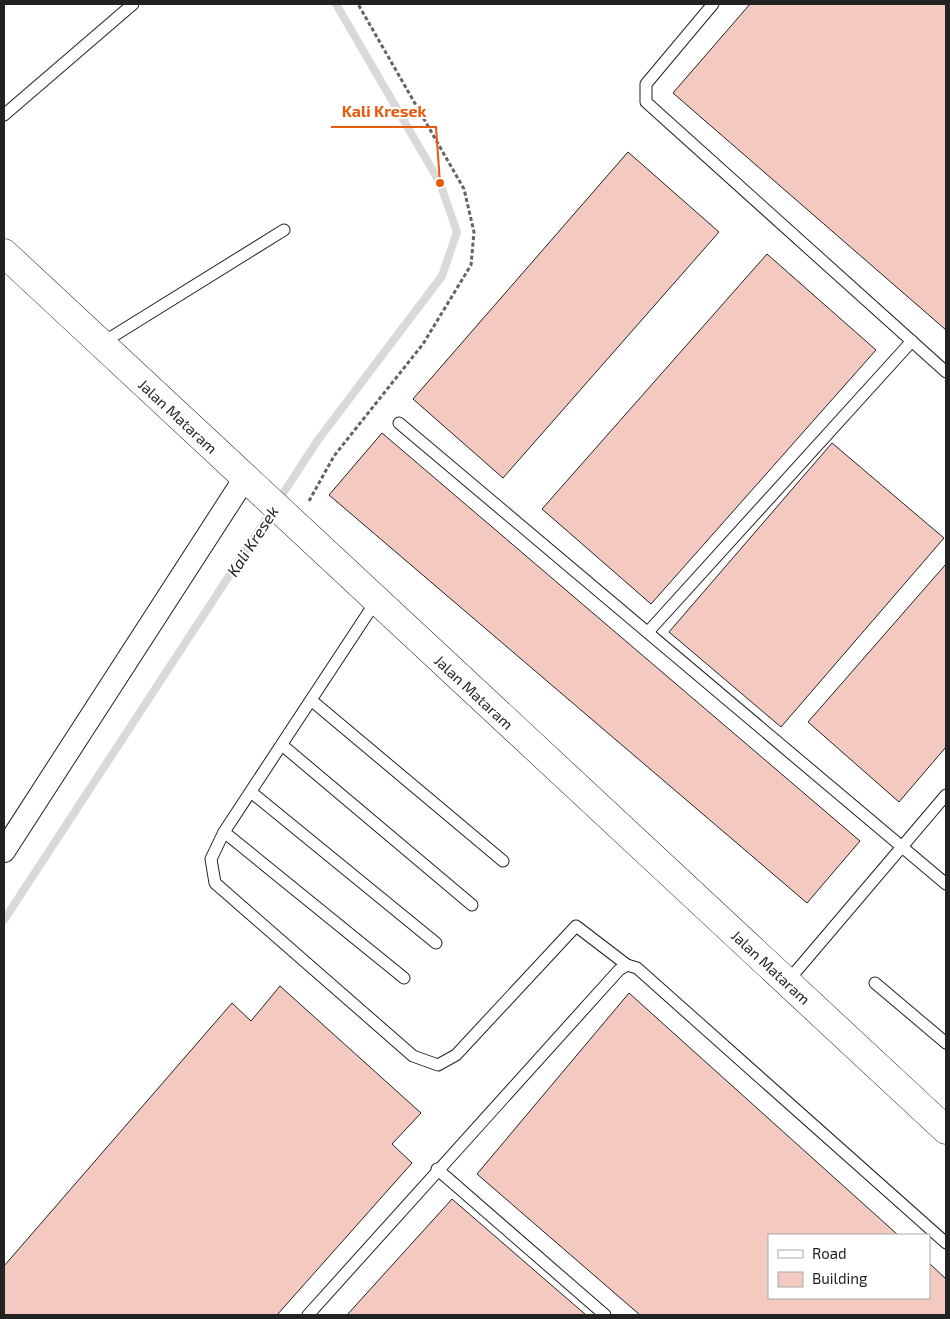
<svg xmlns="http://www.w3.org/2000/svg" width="950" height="1319" viewBox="0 0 950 1319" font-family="'Exo 2',sans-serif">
<rect width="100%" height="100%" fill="#fff"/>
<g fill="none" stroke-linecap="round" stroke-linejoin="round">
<!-- stream -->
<polyline stroke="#d9d9d9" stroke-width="8" points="4,920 318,440 442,276 457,232 440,183 336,4"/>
</g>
<!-- building -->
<g fill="#f3c9c0" stroke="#222">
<polygon points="750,4 946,4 946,330 673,93"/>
<polygon points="628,152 719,232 503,478 413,399"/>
<polygon points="767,254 876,350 651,604 542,509"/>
<polygon points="382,433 860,841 807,903 329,495"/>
<polygon points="832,443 944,538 781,727 669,632"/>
<polygon points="946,564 946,747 899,802 808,722"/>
<polygon points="280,986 421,1113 392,1144 412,1163 277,1315 4,1315 4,1266 232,1003 251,1021"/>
<polygon points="629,993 898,1235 769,1235 769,1298 929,1298 929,1263 946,1279 946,1315 640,1315 477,1174"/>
<polygon points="452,1199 586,1315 347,1315"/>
</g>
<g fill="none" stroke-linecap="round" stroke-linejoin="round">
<!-- lane casing -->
<g stroke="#222" stroke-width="13">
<g id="lane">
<polyline points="713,4 646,84 646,102 946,372"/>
<polyline points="4,115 133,4"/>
<polyline points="102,343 284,230"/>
<polyline points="399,423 946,884"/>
<polyline points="376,601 224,832 211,859 215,883 413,1056 438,1065 456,1055 576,926 627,965"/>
<polyline points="648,632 912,341"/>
<polyline points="311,700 503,861"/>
<polyline points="282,745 472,905"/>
<polyline points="251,792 436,943"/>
<polyline points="224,832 404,978"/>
<polyline points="787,982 946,795"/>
<polyline points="875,983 946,1043"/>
<polyline points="437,1169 605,1315"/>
<polyline points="308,1315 619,970 627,965 637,968 946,1243"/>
</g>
</g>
<!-- street casing -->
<g stroke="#222" stroke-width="24">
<polyline id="street" points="4,851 245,478"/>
</g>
<!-- secondary casing -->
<g stroke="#222" stroke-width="29">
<polyline id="secondary" points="4,253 946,1130"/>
</g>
<!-- path -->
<polyline stroke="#646464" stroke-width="3" stroke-dasharray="4 2.5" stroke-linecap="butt" points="309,501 334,456 423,344 471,265 474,232 464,189 358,4"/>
<!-- lane -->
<use href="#lane" stroke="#fff" stroke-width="11"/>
<!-- street -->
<use href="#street" stroke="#fff" stroke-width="22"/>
<!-- secondary -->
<use href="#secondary" stroke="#fff" stroke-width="28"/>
</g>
<g text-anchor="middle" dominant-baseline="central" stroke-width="4" stroke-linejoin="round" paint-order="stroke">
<!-- street labels -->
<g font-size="15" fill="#222" stroke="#fff">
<text transform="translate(178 416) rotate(43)">Jalan Mataram</text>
<text transform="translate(474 692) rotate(43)">Jalan Mataram</text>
<text transform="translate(771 967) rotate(43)">Jalan Mataram</text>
</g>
<!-- water labels -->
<g font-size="16" font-style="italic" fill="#222" stroke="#fff">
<text transform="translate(252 541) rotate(-57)">Kali Kresek</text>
</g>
</g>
<!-- callouts -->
<path fill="none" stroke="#e8590c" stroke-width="2" d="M440 183L436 127H331"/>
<circle fill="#e8590c" stroke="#fff" stroke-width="2" cx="440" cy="183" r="5"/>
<g font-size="16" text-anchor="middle" font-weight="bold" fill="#e8590c" stroke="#fff" stroke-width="4" stroke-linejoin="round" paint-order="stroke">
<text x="384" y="117">Kali Kresek</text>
</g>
<!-- border -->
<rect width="950" height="1319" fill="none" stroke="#222222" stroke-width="10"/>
<!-- legend -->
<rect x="768" y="1234" width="162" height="65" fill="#ffffff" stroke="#a7a7a7"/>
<rect x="778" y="1250" width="25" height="8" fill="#ffffff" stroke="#a7a7a7"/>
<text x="812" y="1259" font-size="15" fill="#222222">Road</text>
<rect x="778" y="1272" width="25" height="15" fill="#f3c9c0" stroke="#a7a7a7"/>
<text x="812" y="1284" font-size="15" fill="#222222">Building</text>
</svg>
